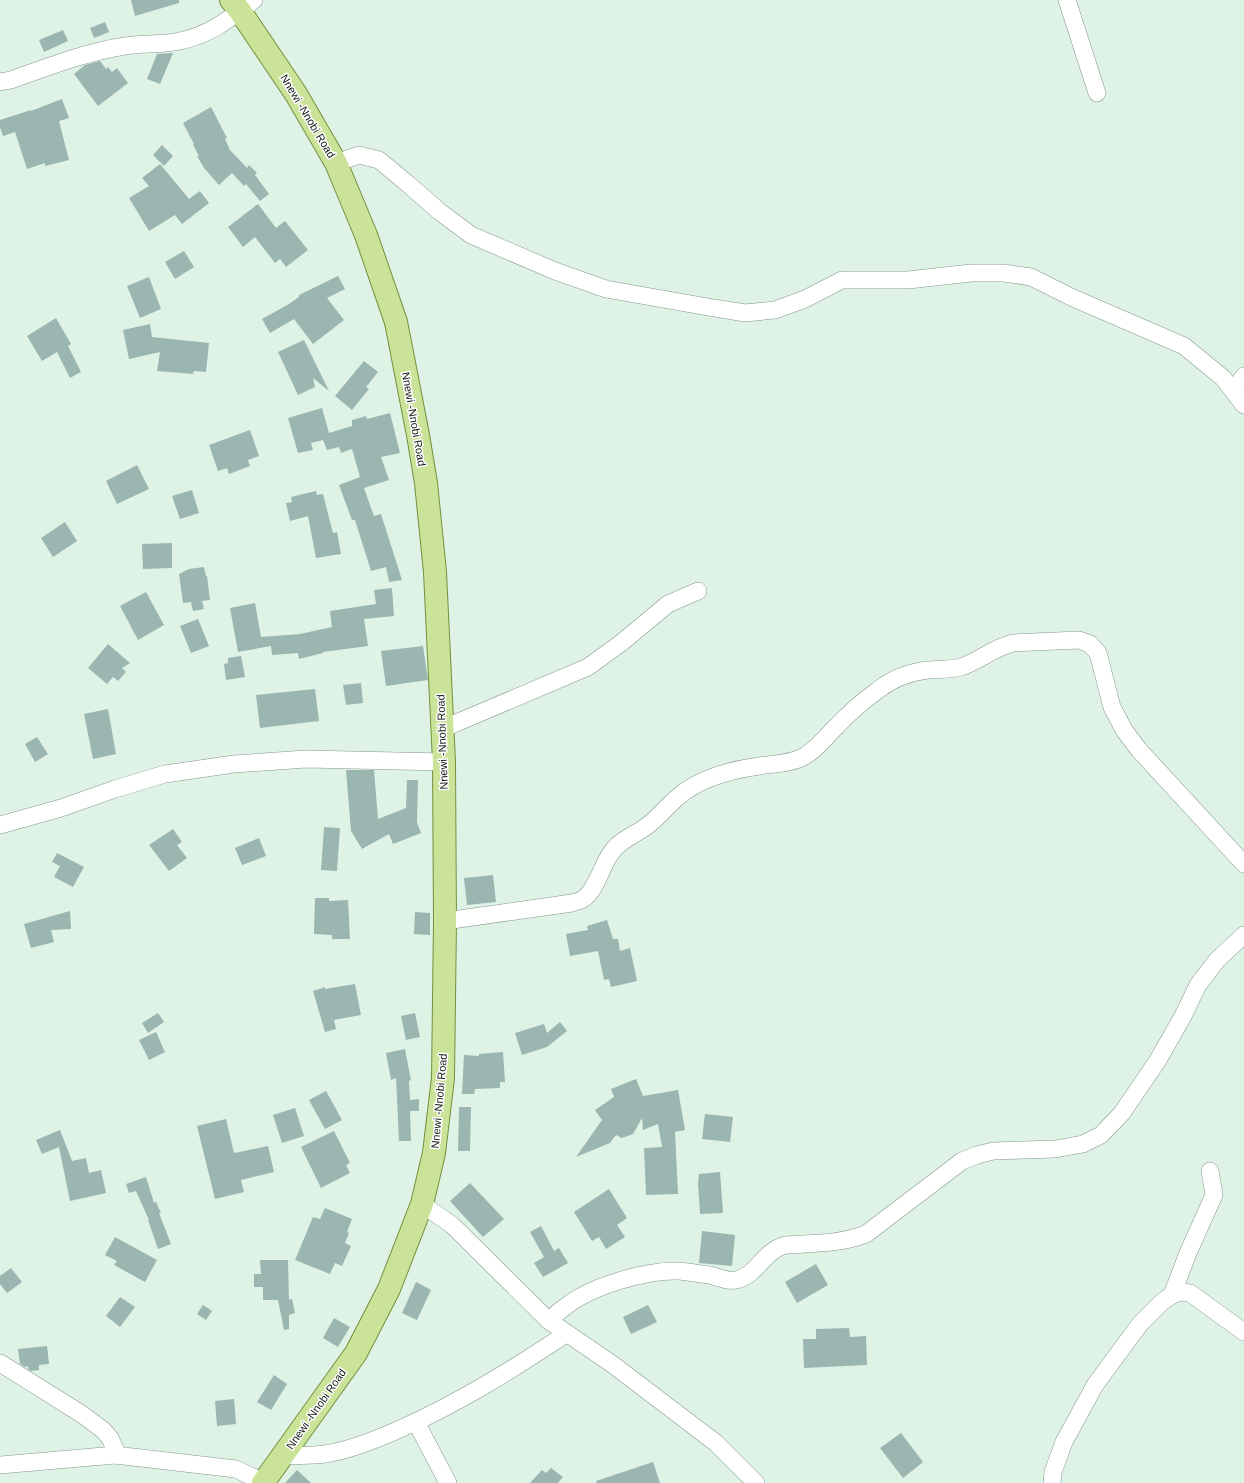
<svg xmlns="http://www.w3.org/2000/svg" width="1244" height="1483" viewBox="0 0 1244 1483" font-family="Arial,sans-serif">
<rect width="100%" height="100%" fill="#def3e5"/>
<!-- building -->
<g fill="#9bb5b1">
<polygon points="131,0 179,0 179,3 135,16"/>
<polygon points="105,22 109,32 94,38 90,28"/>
<polygon points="63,30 68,41 44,52 39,40"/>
<polygon points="171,53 173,53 160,84 147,79 157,54"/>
<polygon points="100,61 106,69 108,67 112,72 117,68 128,83 98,106 74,74 85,65"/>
<polygon points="62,99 69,118 59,121 69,160 45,166 45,163 27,169 15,132 3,136 0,127 0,120 31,110 31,111"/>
<polygon points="211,107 227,138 225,139 230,150 247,168 249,165 257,173 255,175 269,194 260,201 246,184 244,186 232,173 219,185 204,168 197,156 199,156 193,145 194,144 183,123"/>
<polygon points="162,145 173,156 164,166 153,155"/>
<polygon points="160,164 189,199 200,191 209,203 182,224 175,215 149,231 129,198 149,186 142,178"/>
<polygon points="258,204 276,228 285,221 308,250 286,267 280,259 275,263 255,237 243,247 228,227"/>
<polygon points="184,251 194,267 175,279 165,262"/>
<polygon points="338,276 345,289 327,298 344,320 313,344 294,319 270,333 262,319 289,304 299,297 299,295"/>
<polygon points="149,277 161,309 140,318 127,286"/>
<polygon points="56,318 71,344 68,346 81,372 70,378 57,352 42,361 27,336"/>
<polygon points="150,324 152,337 209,343 206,372 194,371 193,374 157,371 160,352 129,359 123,330"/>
<polygon points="304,340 329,391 313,378 315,387 298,395 278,352"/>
<polygon points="364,361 378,372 366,387 369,389 352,410 335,396"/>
<polygon points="322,408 329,433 352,426 352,420 366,416 367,419 390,413 400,453 381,457 389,480 364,488 374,516 381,514 402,580 389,582 386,567 371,571 355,520 352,520 339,485 360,477 352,449 341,453 339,447 327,450 323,440 311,443 313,450 298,453 288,418"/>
<polygon points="250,430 259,456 248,460 250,466 229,474 227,468 218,471 209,445"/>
<polygon points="137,465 149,489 117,504 106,481"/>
<polygon points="192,490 199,513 180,519 172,496"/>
<polygon points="316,491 317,495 323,494 333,533 337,532 341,554 316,558 308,516 290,521 286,503 292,502 291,497"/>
<polygon points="65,522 77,541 53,557 41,538"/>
<polygon points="172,543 172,568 143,569 142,544"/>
<polygon points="204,567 206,576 207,576 210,600 202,601 204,609 193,611 191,602 183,603 179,574 189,569"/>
<polygon points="392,588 394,616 364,619 368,646 323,652 323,653 299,659 298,653 272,655 271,646 238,652 230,608 255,603 261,637 300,634 332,627 330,611 376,604 374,590"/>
<polygon points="146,592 164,625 138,640 120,606"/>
<polygon points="198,619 209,646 191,653 180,626"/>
<polygon points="108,644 130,663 122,668 126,672 118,681 113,677 107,684 88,668"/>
<polygon points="423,646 428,680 386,686 381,651"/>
<polygon points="241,656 245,677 226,680 224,664 228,663 228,658"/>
<polygon points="361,683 363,703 346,705 343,685"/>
<polygon points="315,689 319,721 260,728 256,695"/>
<polygon points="108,709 116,754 93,759 84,714"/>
<polygon points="37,737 48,754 35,762 25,744"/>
<polygon points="346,770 374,770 378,819 406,808 407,780 418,780 417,822 421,833 393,844 389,834 362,849 351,831"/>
<polygon points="324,827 340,828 337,871 321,870"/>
<polygon points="173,829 182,842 177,845 187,858 169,871 149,845"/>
<polygon points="259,838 266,856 242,865 235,848"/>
<polygon points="57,853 84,867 73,887 54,877 60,866 52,862"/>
<polygon points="493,875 496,902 467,905 464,878"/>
<polygon points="315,898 329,898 329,901 348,900 350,939 332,939 332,935 314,934"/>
<polygon points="70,911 71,929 51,930 54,942 31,948 24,924"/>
<polygon points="415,912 430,913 430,935 414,934"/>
<polygon points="607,920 613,939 618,939 620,951 630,948 637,981 611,987 609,979 604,980 598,951 570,956 566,934 588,930 587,926"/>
<polygon points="355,984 361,1015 334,1020 336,1029 325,1032 313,991 325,987 325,989"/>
<polygon points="158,1013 164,1022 148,1033 142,1023"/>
<polygon points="415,1013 420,1037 406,1040 401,1016"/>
<polygon points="560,1022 567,1031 547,1047 522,1055 515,1033 544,1024 547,1033"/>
<polygon points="156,1032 165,1052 149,1060 139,1040"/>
<polygon points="405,1049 411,1080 409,1081 410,1100 419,1099 419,1111 410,1111 411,1141 399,1141 396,1078 391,1080 386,1053"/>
<polygon points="503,1052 505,1082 500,1082 500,1088 475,1089 474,1094 462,1094 464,1055 479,1056 479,1054"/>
<polygon points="636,1079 643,1096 678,1090 685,1130 675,1132 678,1194 646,1195 644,1148 662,1147 658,1124 643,1130 642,1118 633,1134 622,1138 616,1135 610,1143 576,1157 602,1120 595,1110 614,1097 611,1089"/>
<polygon points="326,1091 342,1120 325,1129 309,1100"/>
<polygon points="459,1107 471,1107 470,1151 458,1151"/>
<polygon points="295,1108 304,1136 282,1143 273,1115"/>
<polygon points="705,1114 733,1117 730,1142 702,1139"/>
<polygon points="226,1119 234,1153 268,1146 274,1172 241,1180 244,1192 215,1199 197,1126"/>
<polygon points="60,1130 72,1161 86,1158 89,1173 101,1170 106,1193 70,1201 59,1147 42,1154 36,1140"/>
<polygon points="334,1131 350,1163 346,1165 350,1173 321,1188 301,1147"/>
<polygon points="720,1172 723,1213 700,1214 698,1183 699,1174"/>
<polygon points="146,1177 154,1203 156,1202 161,1213 159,1213 171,1244 158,1249 148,1220 149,1220 136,1191 129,1193 126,1184"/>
<polygon points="470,1183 504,1219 483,1237 450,1201"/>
<polygon points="609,1189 627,1218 617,1225 625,1237 606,1249 599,1237 592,1241 574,1212"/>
<polygon points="325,1208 352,1219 347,1232 349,1233 345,1243 351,1246 342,1266 335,1263 330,1274 295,1260 313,1217 320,1219"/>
<polygon points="541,1226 554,1251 559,1248 568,1263 543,1277 534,1263 544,1257 530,1232"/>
<polygon points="702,1231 735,1235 732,1266 699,1263"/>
<polygon points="115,1237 157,1260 145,1282 114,1265 117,1261 105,1255"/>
<polygon points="260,1260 288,1260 289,1300 292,1299 295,1313 289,1315 289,1329 284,1330 278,1300 263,1300 263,1287 254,1287 254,1274 261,1274"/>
<polygon points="816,1264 828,1285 797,1303 785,1282"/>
<polygon points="11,1268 22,1282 7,1293 0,1284 0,1276"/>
<polygon points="416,1282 431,1290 417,1320 402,1313"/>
<polygon points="120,1297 135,1307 120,1327 106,1316"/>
<polygon points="203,1305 212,1311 206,1320 197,1314"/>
<polygon points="648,1305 657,1322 631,1334 623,1317"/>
<polygon points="334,1318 350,1327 338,1347 323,1338"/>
<polygon points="849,1328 850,1337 866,1336 867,1365 804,1368 803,1339 816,1339 816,1329"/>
<polygon points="47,1346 49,1364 39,1365 39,1370 31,1371 28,1369 28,1366 25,1367 20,1364 18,1349"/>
<polygon points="274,1375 287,1384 271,1410 257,1402"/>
<polygon points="234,1399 236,1424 217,1426 215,1401"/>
<polygon points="901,1433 923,1462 903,1478 880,1448"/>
<polygon points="653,1462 660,1483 597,1483 596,1481"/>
<polygon points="551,1468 563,1477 558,1483 530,1483 542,1470 546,1473"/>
<polygon points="297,1470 311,1483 285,1483"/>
</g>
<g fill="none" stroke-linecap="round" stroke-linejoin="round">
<!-- minor casing -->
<g stroke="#85978b" stroke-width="18">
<g id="minor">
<polyline points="1067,0 1097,93"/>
<path d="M0 82 11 80C48 67 86 52 125 46 143 43 162 45 180 41 212 34 229 19 254 0"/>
<polyline points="336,163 359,155 379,160 408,184 440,212 471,235 555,271 606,289 708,307 745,313 775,310 805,299 842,280 908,280 971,273 1004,273 1031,277 1071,297 1184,346 1223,378 1244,405"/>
<polyline points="1233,391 1244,376"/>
<polyline points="442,729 588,667 621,643 668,604 698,591"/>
<polyline points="0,825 61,808 115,789 165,774 234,764 306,759 444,762"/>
<path d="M445 921 572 903C575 902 580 901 583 899 596 891 602 865 611 853 619 840 635 835 647 826 659 817 667 806 678 797 699 778 731 770 759 766 772 764 788 764 801 758 816 751 825 737 837 726 849 713 863 701 878 690 892 679 910 672 928 670 939 669 951 670 961 667 979 661 993 648 1013 643L1079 640 1090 644 1098 653 1112 707 1124 730 1139 750 1244 864"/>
<polyline points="422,1204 452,1225 549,1321 612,1364 716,1443 756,1483"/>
<polyline points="1172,1295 1188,1253 1214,1195 1210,1171"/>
<path d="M549 1321C554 1316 559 1311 565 1307 591 1286 646 1270 679 1271 689 1272 700 1274 710 1275 718 1277 727 1282 736 1280 756 1276 764 1252 782 1246 788 1244 797 1245 803 1244 825 1243 845 1242 866 1234L962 1161 977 1155 993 1151 1055 1149 1083 1144 1101 1135 1122 1113 1158 1060 1183 1016 1198 985 1217 960 1244 935"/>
<polyline points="0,1363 83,1415 103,1430 110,1438 115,1449 115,1455"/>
<polyline points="416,1422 448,1483"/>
<path d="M283 1456C297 1455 311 1456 325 1454 351 1450 377 1439 400 1429 459 1403 513 1369 566 1334"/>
<polyline points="0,1465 115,1455 236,1469 263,1482"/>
<polyline points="1052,1483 1053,1472 1064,1442 1095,1385 1140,1324 1162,1302 1172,1295 1181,1292 1190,1293 1244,1332"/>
</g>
</g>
<!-- major casing -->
<g stroke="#72903e" stroke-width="24">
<polyline id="major" points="231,0 240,11 296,94 336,163 366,235 396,322 418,435 426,483 435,572 444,762 445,921 443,1078 434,1153 422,1204 389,1289 356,1353 263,1483"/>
</g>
<!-- minor -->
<use href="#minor" stroke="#fff" stroke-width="17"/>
<!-- major -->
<use href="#major" stroke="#cae398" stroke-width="22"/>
</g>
<g text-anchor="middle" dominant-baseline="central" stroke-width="3" stroke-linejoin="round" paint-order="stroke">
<!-- street labels -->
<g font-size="11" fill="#111814" stroke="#fff">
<text transform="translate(308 116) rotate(59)">Nnewi -Nnobi Road</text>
<text transform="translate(414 419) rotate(80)">Nnewi -Nnobi Road</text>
<text transform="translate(442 742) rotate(-92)">Nnewi -Nnobi Road</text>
<text transform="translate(439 1101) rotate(-85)">Nnewi -Nnobi Road</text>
<text transform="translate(316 1409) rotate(-55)">Nnewi -Nnobi Road</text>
</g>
</g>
</svg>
